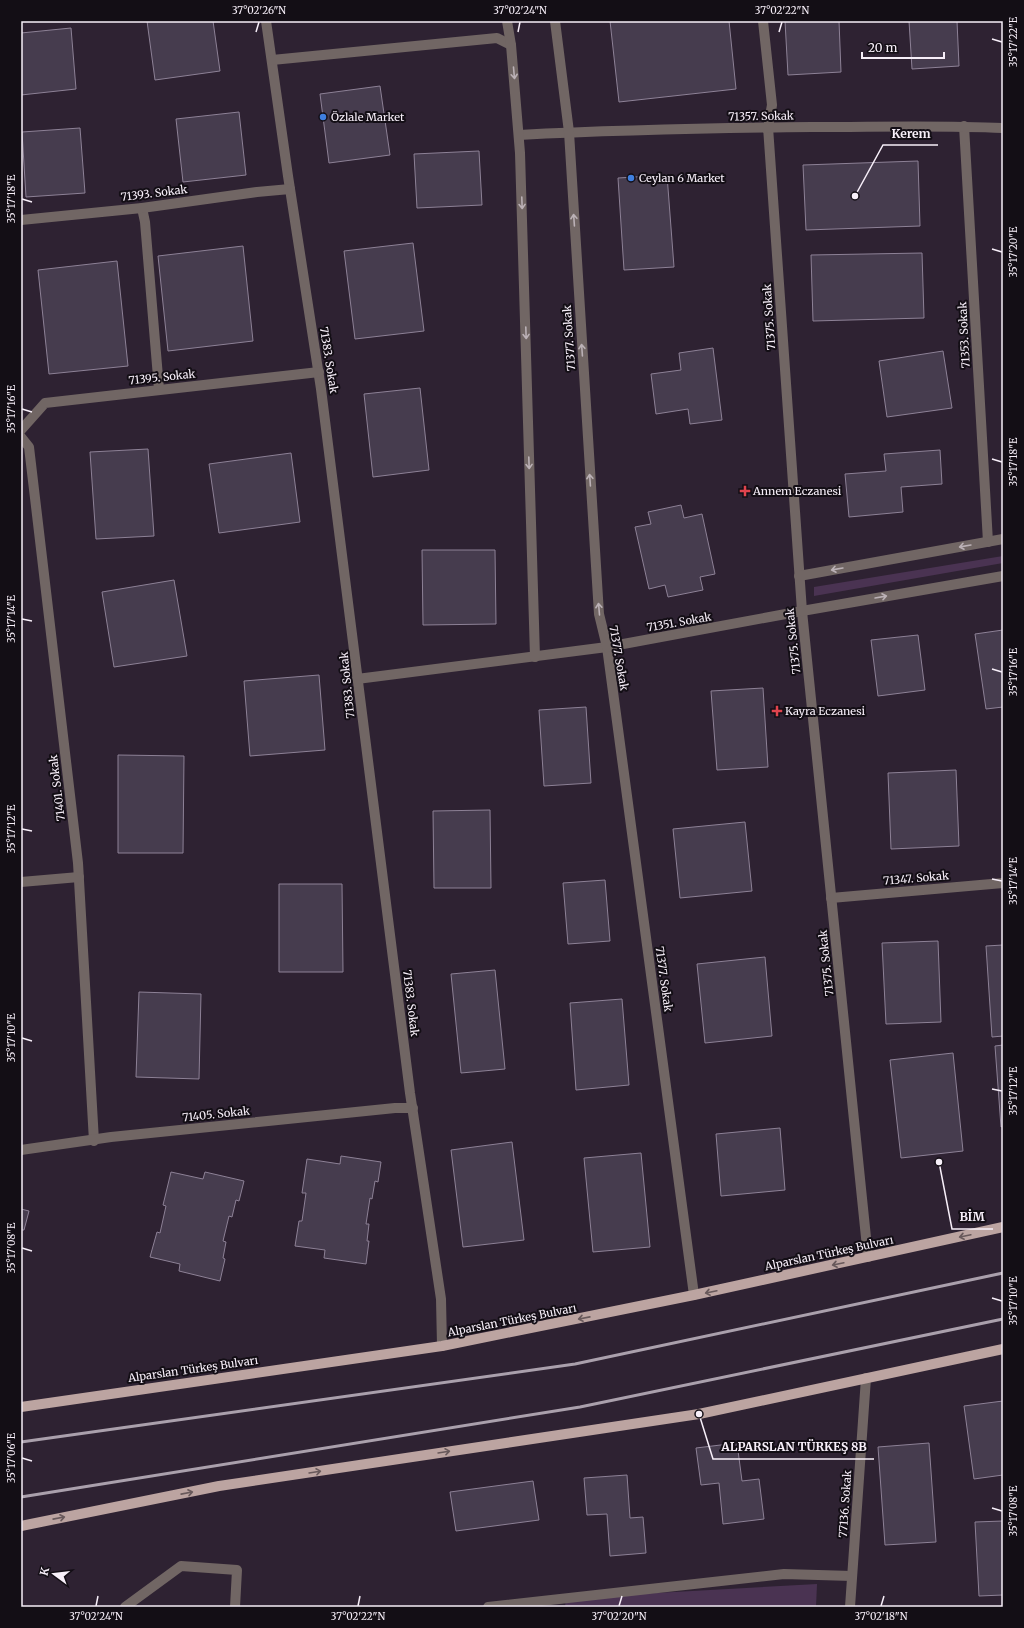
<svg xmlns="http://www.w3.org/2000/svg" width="1024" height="1628" viewBox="0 0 1024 1628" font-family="Merriweather,serif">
<rect width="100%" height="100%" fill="#2e2232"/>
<!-- green -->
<g fill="#4a3352">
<polygon points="1003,556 1003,563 814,596 814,587"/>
<polygon points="817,1584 816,1607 565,1607 566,1598"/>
</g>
<!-- building -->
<g fill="#463c4e" stroke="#8d8196">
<polygon points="147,21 213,21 220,71 155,80"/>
<polygon points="610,21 729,21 736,89 619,102"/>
<polygon points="785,21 839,21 841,72 788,75"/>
<polygon points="909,21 957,21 959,66 912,69"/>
<polygon points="71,28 76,89 21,95 21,33"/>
<polygon points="380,86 390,155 329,163 320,94"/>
<polygon points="239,112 246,175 183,182 176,119"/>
<polygon points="80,128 85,193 26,197 22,132"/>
<polygon points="479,151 482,205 417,208 414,154"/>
<polygon points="918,161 920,226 806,230 803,165"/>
<polygon points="667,175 674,267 624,270 618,178"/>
<polygon points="413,243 424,331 355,339 344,251"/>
<polygon points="243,246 253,341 168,351 158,256"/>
<polygon points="922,253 924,318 813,321 811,255"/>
<polygon points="117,261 128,366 49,374 38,270"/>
<polygon points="713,348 722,420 690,424 688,409 656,414 651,374 681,370 679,353"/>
<polygon points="943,351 952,408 887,417 879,361"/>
<polygon points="420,388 429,470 373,477 364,394"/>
<polygon points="148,449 154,536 96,539 90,452"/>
<polygon points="940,450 942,484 901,487 903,512 849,517 845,474 886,471 884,454"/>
<polygon points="291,453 300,522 219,533 209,464"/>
<polygon points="681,505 684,518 702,514 715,574 700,577 703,590 668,597 665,585 649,589 635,527 651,524 648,512"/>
<polygon points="422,550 495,550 496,624 423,625"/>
<polygon points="174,580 187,656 114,667 102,592"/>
<polygon points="1003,630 1003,707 986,709 975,634"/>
<polygon points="918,635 925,690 878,696 871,640"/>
<polygon points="319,675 325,750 250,756 244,681"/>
<polygon points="763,688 768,767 717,770 711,691"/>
<polygon points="586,707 591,783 544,786 539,710"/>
<polygon points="118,755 184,756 183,853 118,853"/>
<polygon points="956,770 959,846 891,849 888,773"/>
<polygon points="490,810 491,888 434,888 433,811"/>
<polygon points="745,822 752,891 680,898 673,829"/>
<polygon points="605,880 610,941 568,944 563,883"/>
<polygon points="279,884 342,884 343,972 279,972"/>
<polygon points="938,941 941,1022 886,1024 882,943"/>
<polygon points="1003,945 1003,1036 992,1037 986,946"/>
<polygon points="765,957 772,1036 705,1043 697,964"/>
<polygon points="495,970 505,1069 461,1073 451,974"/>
<polygon points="139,992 201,994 199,1079 136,1077"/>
<polygon points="622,999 629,1085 576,1090 570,1003"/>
<polygon points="1003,1045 1003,1126 1001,1127 995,1046"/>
<polygon points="953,1053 963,1151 901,1158 890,1060"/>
<polygon points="780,1128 785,1190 721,1196 716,1134"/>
<polygon points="512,1142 524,1240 463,1247 451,1150"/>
<polygon points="641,1153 650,1247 593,1252 584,1158"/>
<polygon points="341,1156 381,1162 378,1182 375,1181 372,1199 370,1198 366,1224 369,1224 367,1241 369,1241 366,1264 324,1258 325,1250 295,1246 299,1221 302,1221 306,1193 302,1193 307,1159 340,1164"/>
<polygon points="171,1172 203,1179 205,1172 244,1181 239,1201 236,1200 232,1217 229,1216 223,1241 226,1242 223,1258 225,1259 220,1281 179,1271 180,1264 150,1257 157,1232 160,1233 166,1206 163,1205"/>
<polygon points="21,1209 29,1211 24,1230 21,1230"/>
<polygon points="1003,1401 1003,1475 974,1479 964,1406"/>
<polygon points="737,1443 742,1481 759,1479 764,1519 723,1524 719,1483 701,1485 696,1448"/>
<polygon points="929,1443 936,1542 885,1545 878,1447"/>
<polygon points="627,1475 630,1518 643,1517 646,1553 610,1556 607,1514 587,1515 584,1478"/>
<polygon points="533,1481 539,1520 456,1531 450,1492"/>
<polygon points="1003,1521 1003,1595 979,1596 975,1522"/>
</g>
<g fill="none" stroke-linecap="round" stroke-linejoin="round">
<!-- service -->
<polyline stroke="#716664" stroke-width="10" points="142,208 145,222 159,389"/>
<!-- minor -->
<g stroke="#716664" stroke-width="10">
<polyline points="266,21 288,176 321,389 410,1093 441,1299 442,1346"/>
<polyline points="763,21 772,105 768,127 802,611 868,1257"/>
<polyline points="272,60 497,38 511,45"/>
<polyline points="964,126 988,542"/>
<path d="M519 135C617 130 715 128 812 127 876 127 940 125 1003 128"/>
<polyline points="21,220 142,208 257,192 290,189"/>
<polyline points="21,430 45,403 319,372"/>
<polyline points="21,437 29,447 78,863 94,1141"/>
<polyline points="607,647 694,1295"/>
<polyline points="357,679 607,647 802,611"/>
<polyline points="21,882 79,877"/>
<polyline points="831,898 1003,883"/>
<polyline points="21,1150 111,1137 395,1108 413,1108"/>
<polyline points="125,1607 181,1566 237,1570 235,1607"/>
<polyline points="488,1607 784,1574 852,1576"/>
<polyline points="850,1607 866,1378"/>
</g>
<!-- tertiary -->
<g stroke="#716664" stroke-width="10">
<polyline points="507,21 511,45 520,153 535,657"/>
<polyline points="555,21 569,132 599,614 607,647"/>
<polyline points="799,576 1003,539"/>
<polyline points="802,611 1003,576"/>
</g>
<!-- primary -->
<g stroke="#bca4a1" stroke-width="10">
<polyline points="21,1407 442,1346 694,1295 1003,1227"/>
<polyline points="21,1526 219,1486 699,1414 1003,1349"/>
</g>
<!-- rail -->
<g stroke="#aaa0ac" stroke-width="3">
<polyline points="21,1442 575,1364 1003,1273"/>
<polyline points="21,1497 580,1407 1003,1319"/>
</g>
</g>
<!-- one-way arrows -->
<defs><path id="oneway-shaft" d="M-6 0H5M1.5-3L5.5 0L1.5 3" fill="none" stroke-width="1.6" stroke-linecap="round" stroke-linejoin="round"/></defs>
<g stroke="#bbb1b6">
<use href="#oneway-shaft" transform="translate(514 73) rotate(85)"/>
<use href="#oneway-shaft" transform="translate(522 203) rotate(88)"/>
<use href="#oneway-shaft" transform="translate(574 220) rotate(-94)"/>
<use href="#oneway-shaft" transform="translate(526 333) rotate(88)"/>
<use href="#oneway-shaft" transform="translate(582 350) rotate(-94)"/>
<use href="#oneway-shaft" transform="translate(529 463) rotate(88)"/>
<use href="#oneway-shaft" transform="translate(590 480) rotate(-94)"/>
<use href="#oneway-shaft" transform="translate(965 546) rotate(170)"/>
<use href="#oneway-shaft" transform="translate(837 569) rotate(170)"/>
<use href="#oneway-shaft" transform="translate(881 597) rotate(-10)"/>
<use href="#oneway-shaft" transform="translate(599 609) rotate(-95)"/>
</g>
<g stroke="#68595b">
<use href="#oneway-shaft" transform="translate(965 1236) rotate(168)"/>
<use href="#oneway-shaft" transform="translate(838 1264) rotate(168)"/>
<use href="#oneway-shaft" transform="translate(711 1292) rotate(168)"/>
<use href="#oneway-shaft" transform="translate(584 1318) rotate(169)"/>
<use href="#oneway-shaft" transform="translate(444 1452) rotate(-9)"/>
<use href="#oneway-shaft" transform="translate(315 1472) rotate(-9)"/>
<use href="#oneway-shaft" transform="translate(187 1493) rotate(-11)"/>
<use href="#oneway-shaft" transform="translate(59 1518) rotate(-11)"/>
</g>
<!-- ticks -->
<path fill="none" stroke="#f7eff9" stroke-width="1.5" d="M256 32 259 22M518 32 520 22M779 32 782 22M992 39 1002 42M22 199 32 202M992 249 1002 252M22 409 32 412M992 459 1002 462M22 619 32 621M992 669 1002 672M22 829 32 831M992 879 1002 881M22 1038 32 1041M992 1089 1002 1091M22 1248 32 1251M992 1298 1002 1301M22 1458 32 1461M992 1508 1002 1511M96 1606 98 1596M358 1606 360 1596M619 1606 622 1596M881 1606 884 1596"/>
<!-- markers -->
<g fill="#3f7fe0" stroke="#130e15" stroke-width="1.5">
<circle cx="323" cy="117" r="4"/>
<circle cx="631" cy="178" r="4"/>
</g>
<g fill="#e0444e" stroke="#130e15" stroke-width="1.5">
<path d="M743 485h4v4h4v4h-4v4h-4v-4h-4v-4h4z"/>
<path d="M775 705h4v4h4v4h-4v4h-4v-4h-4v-4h4z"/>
</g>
<g text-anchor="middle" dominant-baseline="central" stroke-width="4" stroke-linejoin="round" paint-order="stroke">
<!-- street labels -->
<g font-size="11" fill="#f7eff9" stroke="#130e15">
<text transform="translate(761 116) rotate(-1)">71357. Sokak</text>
<text transform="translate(154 193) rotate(-7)">71393. Sokak</text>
<text transform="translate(769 317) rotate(-94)">71375. Sokak</text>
<text transform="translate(964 335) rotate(-93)">71353. Sokak</text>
<text transform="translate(569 338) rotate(-94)">71377. Sokak</text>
<text transform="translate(329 360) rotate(81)">71383. Sokak</text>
<text transform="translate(162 377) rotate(-6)">71395. Sokak</text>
<text transform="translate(679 622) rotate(-10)">71351. Sokak</text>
<text transform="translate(793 641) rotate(-96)">71375. Sokak</text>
<text transform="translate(619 658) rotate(80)">71377. Sokak</text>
<text transform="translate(347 685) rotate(-96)">71383. Sokak</text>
<text transform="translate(57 788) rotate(-97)">71401. Sokak</text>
<text transform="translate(916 878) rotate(-5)">71347. Sokak</text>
<text transform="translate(826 963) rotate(-96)">71375. Sokak</text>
<text transform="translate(664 979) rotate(82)">71377. Sokak</text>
<text transform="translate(411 1003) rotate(83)">71383. Sokak</text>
<text transform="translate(216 1114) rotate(-6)">71405. Sokak</text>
<text transform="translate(829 1253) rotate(-12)">Alparslan Türkeş Bulvarı</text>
<text transform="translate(512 1320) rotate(-11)">Alparslan Türkeş Bulvarı</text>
<text transform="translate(193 1369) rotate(-8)">Alparslan Türkeş Bulvarı</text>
<text transform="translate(845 1504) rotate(-86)">77136. Sokak</text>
</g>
<!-- poi labels -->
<g font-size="11" fill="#f7eff9" stroke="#130e15" text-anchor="start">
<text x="331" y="117">Özlale Market</text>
<text x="639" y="178">Ceylan 6 Market</text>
<text x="753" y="491">Annem Eczanesi</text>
<text x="785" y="711">Kayra Eczanesi</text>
</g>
</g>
<!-- callouts -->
<path fill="none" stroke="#f7eff9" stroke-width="1.5" d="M855 196L883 145H938M939 1162L952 1229H993M699 1414L713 1459H874"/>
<g fill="#f7eff9" stroke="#130e15" stroke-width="1.5">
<circle cx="855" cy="196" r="4"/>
<circle cx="939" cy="1162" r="4"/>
<circle cx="699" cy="1414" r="4"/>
</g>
<g font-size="12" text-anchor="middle" font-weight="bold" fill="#f7eff9" stroke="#130e15" stroke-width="4" stroke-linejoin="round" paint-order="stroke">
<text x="911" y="138">Kerem</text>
<text x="972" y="1221">BİM</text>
<text x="794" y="1451">ALPARSLAN TÜRKEŞ 8B</text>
</g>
<!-- border -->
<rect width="1024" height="1628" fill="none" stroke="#130e15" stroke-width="44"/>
<!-- north arrow -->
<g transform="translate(54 1574) rotate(285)" stroke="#130e15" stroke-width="3" paint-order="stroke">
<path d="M0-3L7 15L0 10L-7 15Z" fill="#f7eff9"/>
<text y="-6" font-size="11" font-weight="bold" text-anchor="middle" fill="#f7eff9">K</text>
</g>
<!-- scale -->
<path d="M862 52v6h82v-6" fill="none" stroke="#f7eff9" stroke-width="2"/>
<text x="868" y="52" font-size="12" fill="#f7eff9" stroke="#130e15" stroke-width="3" paint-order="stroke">20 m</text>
<rect x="22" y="22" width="980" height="1584" fill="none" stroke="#f7eff9" stroke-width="1.5"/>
<g font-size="10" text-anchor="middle" fill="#f7eff9">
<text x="259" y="14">37°02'26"N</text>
<text x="520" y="14">37°02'24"N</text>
<text x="782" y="14">37°02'22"N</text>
<text transform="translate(1013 42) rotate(-90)" y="4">35°17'22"E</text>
<text transform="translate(11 199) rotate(-90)" y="4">35°17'18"E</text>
<text transform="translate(1013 252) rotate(-90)" y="4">35°17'20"E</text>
<text transform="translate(11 409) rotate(-90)" y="4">35°17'16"E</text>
<text transform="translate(1013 462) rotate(-90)" y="4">35°17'18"E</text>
<text transform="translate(11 619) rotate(-90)" y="4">35°17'14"E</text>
<text transform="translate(1013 672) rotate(-90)" y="4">35°17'16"E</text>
<text transform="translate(11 829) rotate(-90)" y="4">35°17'12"E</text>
<text transform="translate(1013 881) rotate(-90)" y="4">35°17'14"E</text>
<text transform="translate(11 1038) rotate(-90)" y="4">35°17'10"E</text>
<text transform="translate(1013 1091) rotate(-90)" y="4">35°17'12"E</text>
<text transform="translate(11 1248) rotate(-90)" y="4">35°17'08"E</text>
<text transform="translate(1013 1301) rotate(-90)" y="4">35°17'10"E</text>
<text transform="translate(11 1458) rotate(-90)" y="4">35°17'06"E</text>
<text transform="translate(1013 1511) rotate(-90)" y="4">35°17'08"E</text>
<text x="96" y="1620">37°02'24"N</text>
<text x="358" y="1620">37°02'22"N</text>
<text x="619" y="1620">37°02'20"N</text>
<text x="881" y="1620">37°02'18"N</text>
</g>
</svg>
